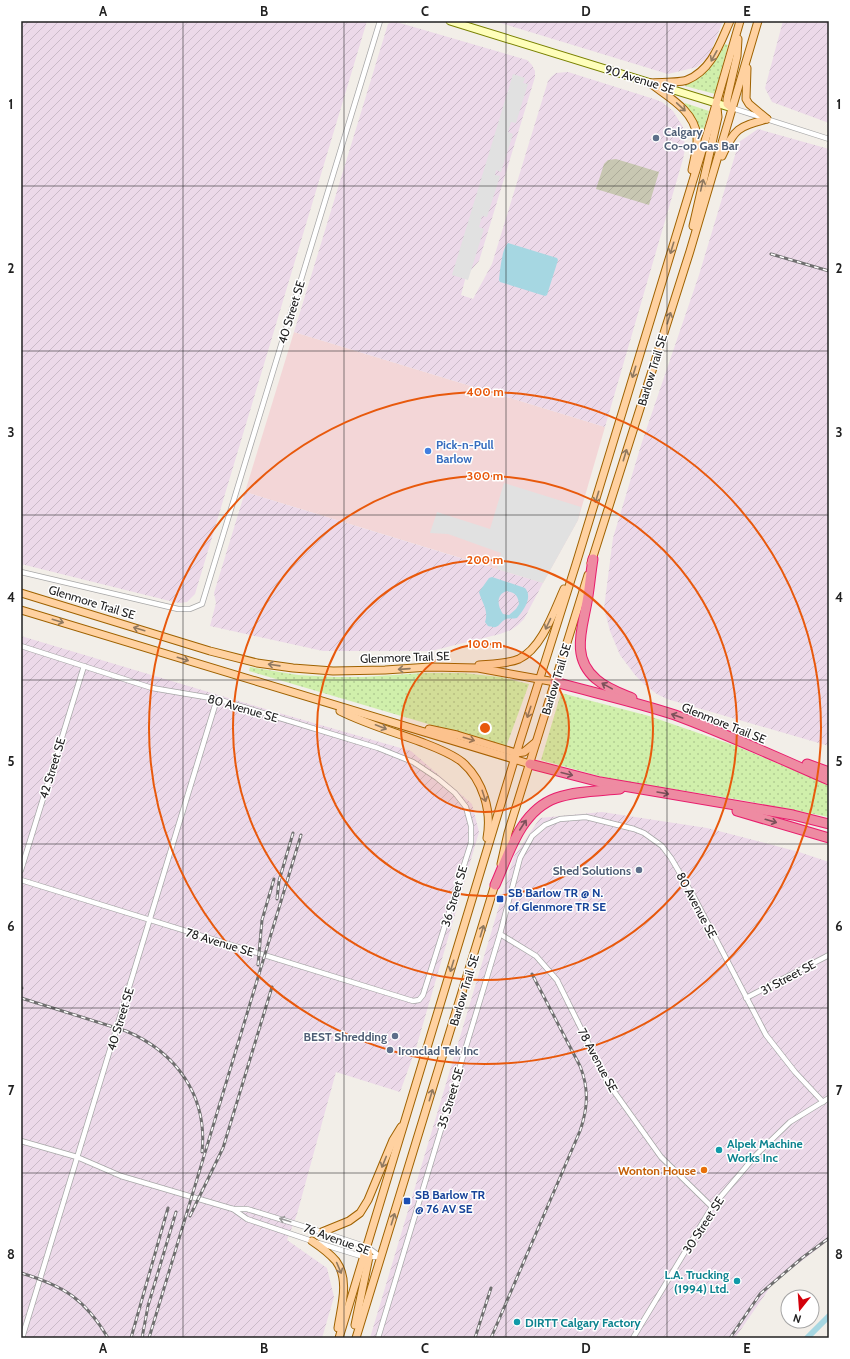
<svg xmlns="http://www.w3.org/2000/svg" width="850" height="1359" viewBox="0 0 850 1359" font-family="Cabin,sans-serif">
<defs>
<pattern id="industrial-furrows" width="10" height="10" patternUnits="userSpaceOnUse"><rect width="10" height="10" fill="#ecd9e9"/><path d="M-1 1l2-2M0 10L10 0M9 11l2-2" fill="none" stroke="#cabac8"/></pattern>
<pattern id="construction-furrows" width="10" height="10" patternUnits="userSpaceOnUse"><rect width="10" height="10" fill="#c8c7b2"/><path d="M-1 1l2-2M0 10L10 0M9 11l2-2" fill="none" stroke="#acab99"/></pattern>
<pattern id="grass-dots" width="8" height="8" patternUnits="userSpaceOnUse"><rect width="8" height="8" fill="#d0efab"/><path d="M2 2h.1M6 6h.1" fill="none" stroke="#b2cd93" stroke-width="1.8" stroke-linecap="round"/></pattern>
</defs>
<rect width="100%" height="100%" fill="#f2eee8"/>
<!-- commercial -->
<polygon fill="#f3d6d7" points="294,332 605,427 578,520 543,583 245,492"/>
<!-- industrial -->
<g fill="url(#industrial-furrows)">
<polygon points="21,21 367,21 195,594 187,602 180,603 174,602 21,564"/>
<polygon points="393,21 527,60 532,65 535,71 535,77 479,261 466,276 461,295 473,299 492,264 548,81 551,77 556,73 568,72 654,99 662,102 673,111 683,127 685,149 683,159 605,427 294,332 388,24"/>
<polygon points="494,21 723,21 709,56 697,67 668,74"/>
<polygon points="783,21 829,21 829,123 772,102 765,88"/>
<polygon points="758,129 829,149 829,746 667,699 657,694 645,685 635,675 620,655 610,631 604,608 613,538 642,442 699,275 739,142"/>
<polygon points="245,492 480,564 543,583 524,619 518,625 511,630 500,634 431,651 323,651 210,626 216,603 214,593"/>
<polygon points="21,636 279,713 411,751 472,804 479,832 416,1048 400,1092 336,1072 297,1214 287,1240 327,1268 334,1297 322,1338 21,1338"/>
<polygon points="602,812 707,828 799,852 829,862 829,1240 773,1283 735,1338 370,1338 514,856 540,818"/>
</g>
<!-- construction -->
<polygon fill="url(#construction-furrows)" points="616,159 659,172 649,205 596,189 604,164 608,160"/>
<!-- grass -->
<g fill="url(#grass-dots)">
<path d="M725 44 728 45 715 94 685 86V83C705 78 716 62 725 44Z"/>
<polygon points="685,103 709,111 701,138 699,137 684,106"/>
<polygon points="250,667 298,675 334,677 363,677 424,673 463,673 500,677 529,684 506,747 249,671"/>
<polygon points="561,693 649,716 736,746 829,785 829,817 741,800 610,779 541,760"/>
</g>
<!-- parking -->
<g fill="#e1e1e1">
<polygon points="513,74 525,78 523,83 528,84 516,123 511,122 508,132 513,134 501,172 496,170 495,175 500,176 487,217 482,216 479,227 484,229 468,280 452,275"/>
<polygon points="504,483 581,507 578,520 543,583 497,569 501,553 448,534 430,533 437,512 490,529"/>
</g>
<!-- water -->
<g fill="#a6d7e2" fill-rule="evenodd">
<path d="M508 243 557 258 558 260 547 295 545 296 500 282 499 280C500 271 502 248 508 243Z"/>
<path d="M492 577 525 588C533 597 524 610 517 618 513 619 509 618 506 619 498 623 500 630 488 626L485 622C489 610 482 603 479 592L489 578ZM507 591C515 593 518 595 519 604L516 609 509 615 503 614C497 606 496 594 507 591Z"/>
</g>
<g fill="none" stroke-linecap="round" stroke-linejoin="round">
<!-- canal -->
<polyline stroke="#a6d7e2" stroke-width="6" points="807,1338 829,1316"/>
<!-- street casing -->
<g stroke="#a8a8a8" stroke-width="6">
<g id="street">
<polyline points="732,108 829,139"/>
<polyline points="21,572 178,609 190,609 202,604 380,21"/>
<polyline points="21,646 152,688 217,699 378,748 413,762 437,778 455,793 466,807 471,826 471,843 423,995 419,1000 413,1001 21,880"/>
<polyline points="21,870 84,666"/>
<polyline points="500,934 536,956 557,980 608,1083 661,1157 712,1207"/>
<polyline points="746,998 829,955"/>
<polyline points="21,1141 77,1157 121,1176 199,1199 233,1209 247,1209 322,1232 367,1247 381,1257"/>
<polyline points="233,1209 247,1219 312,1241 364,1257 380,1257"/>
<polyline points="22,1338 217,699"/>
<polyline points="378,1338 500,934 520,858 532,836 545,825 560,819 586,817 634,829 644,833 662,846 671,858 694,897 766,1035 795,1072 823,1102"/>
<polyline points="633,1338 712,1207 757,1154 790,1122 829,1098"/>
</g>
</g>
<!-- secondary casing -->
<g stroke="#798100" stroke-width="9">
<polyline id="secondary" points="450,21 732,108"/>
</g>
<!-- primary casing -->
<g stroke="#9f6200" stroke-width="9">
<g id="primary">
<polyline points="747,68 746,99 749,104 767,119"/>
<path d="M650 83C668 97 694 110 697 136 698 147 694 159 692 170"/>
<path d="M650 83C659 82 680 83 687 80 712 70 720 43 730 21"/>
<polyline points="732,108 727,104 727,99 737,56 738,39"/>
<path d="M722 156C735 128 738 127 767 119"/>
<polyline points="693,226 718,117 717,108"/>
<polyline points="591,563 690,251 758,21"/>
<polyline points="21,593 210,651 257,663 293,668 333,671 385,670 430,667 478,668 555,682"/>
<polyline points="21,610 530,764"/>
<path d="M479 665C492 664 507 664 519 659 542 648 554 611 564 589"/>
<path d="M340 711C366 724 394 732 421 742 434 747 451 753 462 762 483 780 492 811 487 838"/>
<polyline points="429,729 457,735 516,753 524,752 536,742"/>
<polyline points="501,864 508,833 588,575"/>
<polyline points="322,1232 349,1221 360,1213 368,1200 393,1140 401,1127"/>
<path d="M312 1241C321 1247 329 1253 336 1261 350 1280 341 1307 338 1328"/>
<polyline points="355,1325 369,1257 368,1251"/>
<polyline points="339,1338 520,741 576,564 712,118 740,21"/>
<polyline points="356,1338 496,881"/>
</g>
</g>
<!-- highway casing -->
<g stroke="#e81d6c" stroke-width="11">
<g id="highway">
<path d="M593 559C591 571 590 583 588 596 584 625 569 656 596 679 606 688 620 693 632 698"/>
<path d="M555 682C595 693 636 702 675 715 727 734 778 758 829 780"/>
<polyline points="530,764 600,782 793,815 829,824"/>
<polyline points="807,764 829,772"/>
<polyline points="737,811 829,838"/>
<path d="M495 885C509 854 520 811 556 798 576 791 599 791 620 789"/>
</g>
</g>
<!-- street -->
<use href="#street" stroke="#fff" stroke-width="4.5"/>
<!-- secondary -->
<use href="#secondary" stroke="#fefeba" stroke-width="7"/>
<!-- primary -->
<use href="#primary" stroke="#ffd1a0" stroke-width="7"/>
<!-- highway -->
<use href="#highway" stroke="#ee8ba2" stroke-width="9"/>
<!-- rail casing -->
<g stroke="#6f6f6f" stroke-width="3">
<g id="rail">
<polyline points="771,254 829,271"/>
<polyline points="277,899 279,881 293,833"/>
<polyline points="258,965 262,920 274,879"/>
<polyline points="21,988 22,988"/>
<path d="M21 998 126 1031C176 1052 208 1096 202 1152"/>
<polyline points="190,1216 223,1148 272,987"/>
<path d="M21 1273C64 1286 85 1299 108 1338"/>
<polyline points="131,1338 168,1208"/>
<polyline points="142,1338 148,1306 176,1212"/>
<polyline points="149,1338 301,835"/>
<polyline points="475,1338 491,1288"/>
<path d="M491 1338 580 1131C588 1108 589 1088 580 1066L532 974"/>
<polyline points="730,1338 760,1294 802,1258 829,1238"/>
</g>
</g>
<!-- rail -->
<use href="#rail" stroke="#fff" stroke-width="1.5" stroke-dasharray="4.5" stroke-linecap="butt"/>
</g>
<!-- one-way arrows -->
<defs><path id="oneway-shaft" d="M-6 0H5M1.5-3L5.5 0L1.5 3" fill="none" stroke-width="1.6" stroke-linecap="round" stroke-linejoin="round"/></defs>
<g stroke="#907960">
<use href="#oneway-shaft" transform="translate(714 56) rotate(119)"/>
<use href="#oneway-shaft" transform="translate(681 107) rotate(43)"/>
<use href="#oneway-shaft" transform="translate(702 185) rotate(-77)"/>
<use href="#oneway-shaft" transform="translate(672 248) rotate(107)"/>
<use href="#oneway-shaft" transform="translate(669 318) rotate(-73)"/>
<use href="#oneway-shaft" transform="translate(634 372) rotate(107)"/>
<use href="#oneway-shaft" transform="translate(625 455) rotate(-73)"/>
<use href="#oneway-shaft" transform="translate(597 497) rotate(107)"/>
<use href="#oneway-shaft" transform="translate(58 621) rotate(17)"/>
<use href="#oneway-shaft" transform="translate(548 624) rotate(115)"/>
<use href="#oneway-shaft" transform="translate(139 629) rotate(-163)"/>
<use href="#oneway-shaft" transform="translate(183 659) rotate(17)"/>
<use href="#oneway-shaft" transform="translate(274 665) rotate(-172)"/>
<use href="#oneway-shaft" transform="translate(404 669) rotate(176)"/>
<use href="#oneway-shaft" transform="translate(529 712) rotate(108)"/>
<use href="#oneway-shaft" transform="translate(381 727) rotate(21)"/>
<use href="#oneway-shaft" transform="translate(469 739) rotate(17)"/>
<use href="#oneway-shaft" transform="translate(484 796) rotate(72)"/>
<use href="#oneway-shaft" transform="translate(482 931) rotate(-73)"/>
<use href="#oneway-shaft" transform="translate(452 966) rotate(107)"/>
<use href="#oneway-shaft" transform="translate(431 1095) rotate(-73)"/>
<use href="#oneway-shaft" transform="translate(384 1162) rotate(112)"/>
<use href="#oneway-shaft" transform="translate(393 1219) rotate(-73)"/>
<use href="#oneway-shaft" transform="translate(339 1268) rotate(67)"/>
</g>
<g stroke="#7d515b">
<use href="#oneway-shaft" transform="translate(607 686) rotate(-151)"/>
<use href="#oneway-shaft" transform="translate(677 716) rotate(-161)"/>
<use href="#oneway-shaft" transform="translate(567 774) rotate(14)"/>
<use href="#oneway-shaft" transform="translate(663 793) rotate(10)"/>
<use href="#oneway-shaft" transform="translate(771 821) rotate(16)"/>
<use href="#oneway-shaft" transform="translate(523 825) rotate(-57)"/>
</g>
<use stroke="#9b9b9b" href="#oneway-shaft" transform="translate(285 1220) rotate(-163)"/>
<!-- grid -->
<path fill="none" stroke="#212121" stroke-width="1" stroke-opacity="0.55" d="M183 21V1338M344 21V1338M506 21V1338M667 21V1338M21 186H829M21 351H829M21 515H829M21 680H829M21 844H829M21 1008H829M21 1173H829"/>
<!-- distance rings -->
<circle cx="485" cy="728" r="84" fill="#e8590c" fill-opacity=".12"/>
<g fill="none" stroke="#e8590c" stroke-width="2">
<circle cx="485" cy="728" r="84"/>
<circle cx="485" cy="728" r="168"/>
<circle cx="485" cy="728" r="252"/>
<circle cx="485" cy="728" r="336"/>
</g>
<!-- markers -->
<g fill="#5c6f8a" stroke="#fff" stroke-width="1.5">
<circle cx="656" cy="138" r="4"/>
<circle cx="639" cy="870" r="4"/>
<circle cx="395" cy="1036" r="4"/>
<circle cx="390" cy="1050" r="4"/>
</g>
<circle fill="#3f7fe0" stroke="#fff" stroke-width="1.5" cx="428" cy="451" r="4"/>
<g fill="#1a4fb4" stroke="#fff" stroke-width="1.5">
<rect x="496" y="895" width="8" height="8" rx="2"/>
<rect x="403" y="1197" width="8" height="8" rx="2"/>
</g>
<g fill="#0f9aa8" stroke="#fff" stroke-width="1.5">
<circle cx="719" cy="1150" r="4"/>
<circle cx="737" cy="1281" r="4"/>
<circle cx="517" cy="1322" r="4"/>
</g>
<circle fill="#e8710a" stroke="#fff" stroke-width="1.5" cx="704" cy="1170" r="4"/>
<g text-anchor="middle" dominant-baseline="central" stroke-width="3" stroke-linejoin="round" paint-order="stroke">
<!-- street labels -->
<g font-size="12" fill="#212121" stroke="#fff">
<text transform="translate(640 79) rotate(17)">90 Avenue SE</text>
<text transform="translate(291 312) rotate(-73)">40 Street SE</text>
<text transform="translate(652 370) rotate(-73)">Barlow Trail SE</text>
<text transform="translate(92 602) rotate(17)">Glenmore Trail SE</text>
<text transform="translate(405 657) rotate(-2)">Glenmore Trail SE</text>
<text transform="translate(556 679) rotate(-73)">Barlow Trail SE</text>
<text transform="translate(243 708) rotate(16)">80 Avenue SE</text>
<text transform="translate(724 723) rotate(22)">Glenmore Trail SE</text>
<text transform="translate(52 768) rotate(-73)">42 Street SE</text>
<text transform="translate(454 896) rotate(-73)">36 Street SE</text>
<text transform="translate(697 905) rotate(62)">80 Avenue SE</text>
<text transform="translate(220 942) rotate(17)">78 Avenue SE</text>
<text transform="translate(788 977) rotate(-28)">31 Street SE</text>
<text transform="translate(464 990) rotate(-73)">Barlow Trail SE</text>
<text transform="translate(120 1019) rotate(-73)">40 Street SE</text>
<text transform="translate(598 1060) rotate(62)">78 Avenue SE</text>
<text transform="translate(450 1098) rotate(-73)">35 Street SE</text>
<text transform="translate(703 1225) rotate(-57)">30 Street SE</text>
<text transform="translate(337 1239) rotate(20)">76 Avenue SE</text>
</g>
<!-- service labels -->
<g font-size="12" font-weight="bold" fill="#4e5e75" stroke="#fff" text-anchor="start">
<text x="664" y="131">Calgary<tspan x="664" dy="14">Co-op Gas Bar</tspan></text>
<text x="631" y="870" text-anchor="end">Shed Solutions</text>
<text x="387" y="1036" text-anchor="end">BEST Shredding</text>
<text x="398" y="1050">Ironclad Tek Inc</text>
</g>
<!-- shop labels -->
<g font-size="12" font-weight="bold" fill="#366cbe" stroke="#fff" text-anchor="start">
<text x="436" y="444">Pick-n-Pull<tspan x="436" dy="14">Barlow</tspan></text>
</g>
<!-- transit labels -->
<g font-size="12" font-weight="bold" fill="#164399" stroke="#fff" text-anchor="start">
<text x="508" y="892">SB Barlow TR @ N.<tspan x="508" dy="14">of Glenmore TR SE</tspan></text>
<text x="415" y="1194">SB Barlow TR<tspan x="415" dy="14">@ 76 AV SE</tspan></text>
</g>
<!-- culture labels -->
<g font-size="12" font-weight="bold" fill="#0d838f" stroke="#fff" text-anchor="start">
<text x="727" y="1143">Alpek Machine<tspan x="727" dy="14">Works Inc</tspan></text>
<text x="729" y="1274" text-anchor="end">L.A. Trucking<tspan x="729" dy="14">(1994) Ltd.</tspan></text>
<text x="525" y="1322">DIRTT Calgary Factory</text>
</g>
<!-- food labels -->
<g font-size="12" font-weight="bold" fill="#c56008" stroke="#fff" text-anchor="end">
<text x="696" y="1170">Wonton House</text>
</g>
</g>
<circle cx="485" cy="728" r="6" fill="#e8590c" stroke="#fff" stroke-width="2"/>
<g font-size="12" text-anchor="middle" font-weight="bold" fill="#e8590c" stroke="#fff" stroke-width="3" stroke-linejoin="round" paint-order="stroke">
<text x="485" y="396">400 m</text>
<text x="485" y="480">300 m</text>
<text x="485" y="564">200 m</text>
<text x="485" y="648">100 m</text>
</g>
<!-- border -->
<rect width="850" height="1359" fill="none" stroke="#ffffff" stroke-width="44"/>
<!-- north arrow -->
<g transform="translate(800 1309) rotate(197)"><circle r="19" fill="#ffffff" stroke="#a6a6a6"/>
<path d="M0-3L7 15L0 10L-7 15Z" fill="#d3000a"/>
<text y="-6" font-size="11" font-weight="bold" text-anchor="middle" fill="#212121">N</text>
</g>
<rect x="22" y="22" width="806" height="1315" fill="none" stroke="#212121" stroke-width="1.5"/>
<g font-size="13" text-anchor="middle" font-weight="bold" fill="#212121">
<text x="103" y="16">A</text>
<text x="264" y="16">B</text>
<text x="425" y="16">C</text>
<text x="586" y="16">D</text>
<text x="747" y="16">E</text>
<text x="11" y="109">1</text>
<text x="839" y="109">1</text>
<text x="11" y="273">2</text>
<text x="839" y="273">2</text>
<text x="11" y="437">3</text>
<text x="839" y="437">3</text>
<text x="11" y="602">4</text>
<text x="839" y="602">4</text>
<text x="11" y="766">5</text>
<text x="839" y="766">5</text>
<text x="11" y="931">6</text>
<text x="839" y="931">6</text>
<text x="11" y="1095">7</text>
<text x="839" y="1095">7</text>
<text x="11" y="1259">8</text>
<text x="839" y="1259">8</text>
<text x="103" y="1353">A</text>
<text x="264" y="1353">B</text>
<text x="425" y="1353">C</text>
<text x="586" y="1353">D</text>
<text x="747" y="1353">E</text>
</g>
</svg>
